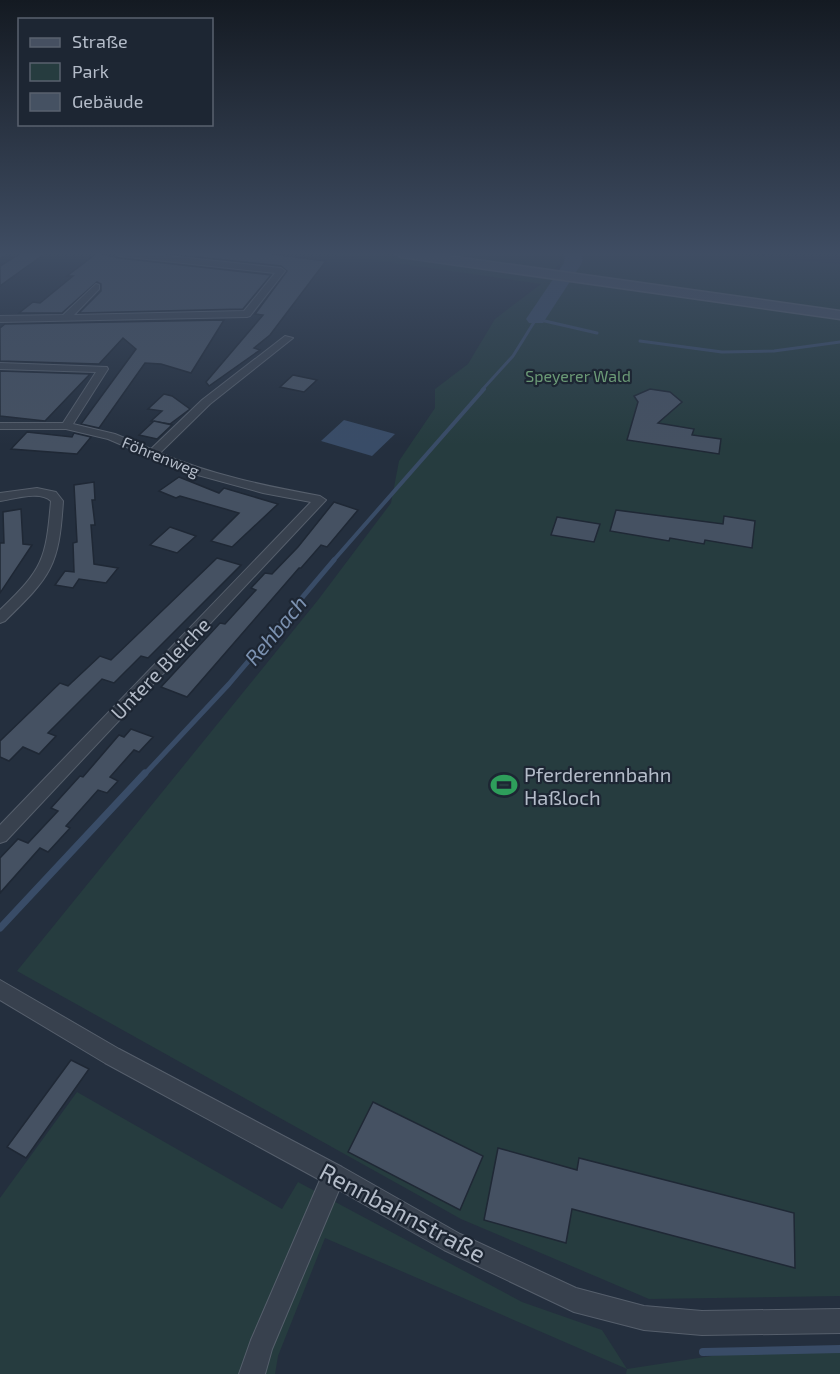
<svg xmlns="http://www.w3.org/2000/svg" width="840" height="1374" viewBox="0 0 840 1374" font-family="'Exo 2',sans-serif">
<rect width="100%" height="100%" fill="#242f3e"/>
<!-- green -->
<g fill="#263c3f">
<polygon points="325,253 376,253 840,318 840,1296 649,1299 461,1219 17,971 318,600 391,503 399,461 435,408 435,389 468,364 495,319 541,284"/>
<polygon points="434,253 561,253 560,264 553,270"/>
<polygon points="564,253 720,253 840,264 840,311 559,270"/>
<polygon points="77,1092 282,1209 298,1182 522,1302 602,1330 627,1369 718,1355 840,1350 840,1374 626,1374 627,1369 325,1238 278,1356 275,1374 0,1374 0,1198"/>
</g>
<!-- water -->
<polygon fill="#394c67" points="344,420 395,434 372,456 321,441"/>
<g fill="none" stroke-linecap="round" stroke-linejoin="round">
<!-- stream-far4 -->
<g stroke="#394c67" stroke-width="3">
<polyline points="640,341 722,352 774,351 840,342"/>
<polyline points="482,390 513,356 536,319 597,333"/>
</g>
<!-- stream-far3 -->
<polyline stroke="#394c67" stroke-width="4" points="333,561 484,389"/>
<!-- stream-far2 -->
<polyline stroke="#394c67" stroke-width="5" points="144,775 229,684 334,560"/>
<!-- stream-far1 -->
<polyline stroke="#394c67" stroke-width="7" points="0,928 145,773"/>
<!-- stream -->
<polyline stroke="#394c67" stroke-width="8" points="703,1352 840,1349"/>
<!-- river -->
<polygon fill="#394c67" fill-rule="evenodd" points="565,253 583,253 582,263 543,323 529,323 526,319 564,263"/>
</g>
<!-- building -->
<g fill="#455162" stroke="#1f2835" stroke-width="1.5">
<polygon points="21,253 46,253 0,286 0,266"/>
<polygon points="97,253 119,258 271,275 243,309 79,313 101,291 101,284 97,282 62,313 19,313 33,302 40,303 73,276 67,276"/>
<polygon points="160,253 264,253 326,261 270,335 254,348 260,350 209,386 206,382 263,315 255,314 287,271 281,266"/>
<polygon points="224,320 191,373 161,364 145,363 99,428 81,424 136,349 123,338 99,364 0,361 0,328 5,324"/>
<polygon points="0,371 90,374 45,421 0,416"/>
<polygon points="293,375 317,380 304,392 280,387"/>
<polygon points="650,389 670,392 682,402 658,423 694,429 692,435 721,439 719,454 627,440 638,402 634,396"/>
<polygon points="164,394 172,396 190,409 170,424 151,421 162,411 148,409"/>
<polygon points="154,421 172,425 157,439 139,435"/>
<polygon points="27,432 72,437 74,433 91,437 77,454 11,449"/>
<polygon points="179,477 219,493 224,488 278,504 232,547 211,541 239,513 180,496 176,498 159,491"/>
<polygon points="94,482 95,500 92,500 95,525 91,525 94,564 118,568 106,583 79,579 73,588 55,585 65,571 74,572 73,543 77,542 74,485"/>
<polygon points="334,502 358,510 327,547 321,545 301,568 299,568 187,697 161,687 220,623 225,624 256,590 251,588 265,573 272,574 298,547"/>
<polygon points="21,509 23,544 32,545 0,593 0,543 4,543 3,512"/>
<polygon points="616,510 723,524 724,516 755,521 752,548 705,540 704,544 670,538 669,541 610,531"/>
<polygon points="557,517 600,524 594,542 551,535"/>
<polygon points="170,527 196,536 177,553 150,545"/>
<polygon points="217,558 241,565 148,658 141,656 114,683 102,679 48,733 56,736 39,754 23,747 9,761 0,757 0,741 60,683 68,686 100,656 111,660"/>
<polygon points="131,729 153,737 139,752 134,750 110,777 118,781 107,793 98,790 66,826 70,828 48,852 40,848 0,893 0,858 18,839 28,843 58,811 51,808 80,776 83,777 119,735 124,737"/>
<polygon points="71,1060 89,1069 26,1158 7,1147"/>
<polygon points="373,1102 483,1156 460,1210 348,1152"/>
<polygon points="498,1148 577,1170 579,1158 794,1213 795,1268 572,1209 566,1243 484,1220"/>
</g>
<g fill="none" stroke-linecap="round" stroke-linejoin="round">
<!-- minor casing -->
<g stroke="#565f6c" stroke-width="2">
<g id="minor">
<polygon points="0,253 5,253 0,256"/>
<polygon points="115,253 140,253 281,268 285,271 250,316 247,317 0,322 0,316 63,315 96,284 99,285 99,289 74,315 244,311 275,273 119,256"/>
<path d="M285 336 293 338 210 404 160 453C211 475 266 486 320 496L326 500 6 841 0 843V825L311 502 263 493 183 471 108 439 66 429H0V423H63L96 372 0 369V363L107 367 108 369 73 424 115 434 151 449 202 400Z"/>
<path d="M37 488 56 492 63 501C59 567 51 576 5 621L0 623V610C43 569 46 560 51 501 40 490 14 499 0 501V493Z"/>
<polygon points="0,980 119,1049 342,1167 460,1234 576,1288 644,1306 702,1311 840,1309 840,1333 702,1335 644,1330 574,1312 444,1250 339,1190 272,1349 265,1374 239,1374 251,1340 320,1180 105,1063 0,1000"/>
</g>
</g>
<!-- secondary casing -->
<g stroke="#565f6c" stroke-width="3">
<polygon id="secondary" points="395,253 427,253 840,311 840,319 401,257"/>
</g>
<!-- minor -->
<use href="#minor" fill="#38414e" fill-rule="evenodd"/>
<!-- secondary -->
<use href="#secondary" fill="#465061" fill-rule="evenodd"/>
</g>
<!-- sky -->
<linearGradient id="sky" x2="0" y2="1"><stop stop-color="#141a22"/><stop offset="0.57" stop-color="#3f4d63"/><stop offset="1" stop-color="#3f4d63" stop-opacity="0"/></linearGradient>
<rect width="840" height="445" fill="url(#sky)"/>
<!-- icons -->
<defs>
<g id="stadium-bare" transform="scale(2.07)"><path d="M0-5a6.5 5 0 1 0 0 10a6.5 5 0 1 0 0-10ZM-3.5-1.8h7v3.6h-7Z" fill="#2e9e5b" stroke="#1d2633" stroke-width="2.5" paint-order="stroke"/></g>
</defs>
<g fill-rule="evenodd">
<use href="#stadium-bare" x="504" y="785"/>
</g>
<g text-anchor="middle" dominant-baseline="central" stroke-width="4.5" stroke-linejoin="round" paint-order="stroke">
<!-- far-park labels -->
<g font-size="16" fill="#6b9a76" stroke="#1d2633">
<text x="578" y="375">Speyerer Wald</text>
</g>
<!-- far-street labels -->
<g font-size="16" fill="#b4bcc9" stroke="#1d2633">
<text transform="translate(161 456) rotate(22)">Föhrenweg</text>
</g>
<!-- street labels -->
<g font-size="20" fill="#b4bcc9" stroke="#1d2633">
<text transform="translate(160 668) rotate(-46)">Untere Bleiche</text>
</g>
<!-- poi labels -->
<g font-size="20" fill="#b4bcc9" stroke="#1d2633" text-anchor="start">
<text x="524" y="774">Pferderennbahn<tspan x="524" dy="23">Haßloch</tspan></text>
</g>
<!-- water labels -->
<g font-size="21" font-style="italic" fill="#7c92b1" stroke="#1d2633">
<text transform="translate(275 630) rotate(-50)">Rehbach</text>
</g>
<!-- near-street labels -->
<g font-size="24" fill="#b4bcc9" stroke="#1d2633">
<text transform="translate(403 1212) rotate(28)">Rennbahnstraße</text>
</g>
</g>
<!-- legend -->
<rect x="18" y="18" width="195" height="108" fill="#1d2633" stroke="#59626f" stroke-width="1.5"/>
<rect x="30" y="38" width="30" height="9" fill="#465061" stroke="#59626f" stroke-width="1.5"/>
<text x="72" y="48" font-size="18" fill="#b4bcc9">Straße</text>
<rect x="30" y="63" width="30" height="18" fill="#263c3f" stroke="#59626f" stroke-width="1.5"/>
<text x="72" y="78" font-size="18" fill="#b4bcc9">Park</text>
<rect x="30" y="93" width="30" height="18" fill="#455162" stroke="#59626f" stroke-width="1.5"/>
<text x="72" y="108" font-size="18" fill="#b4bcc9">Gebäude</text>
</svg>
